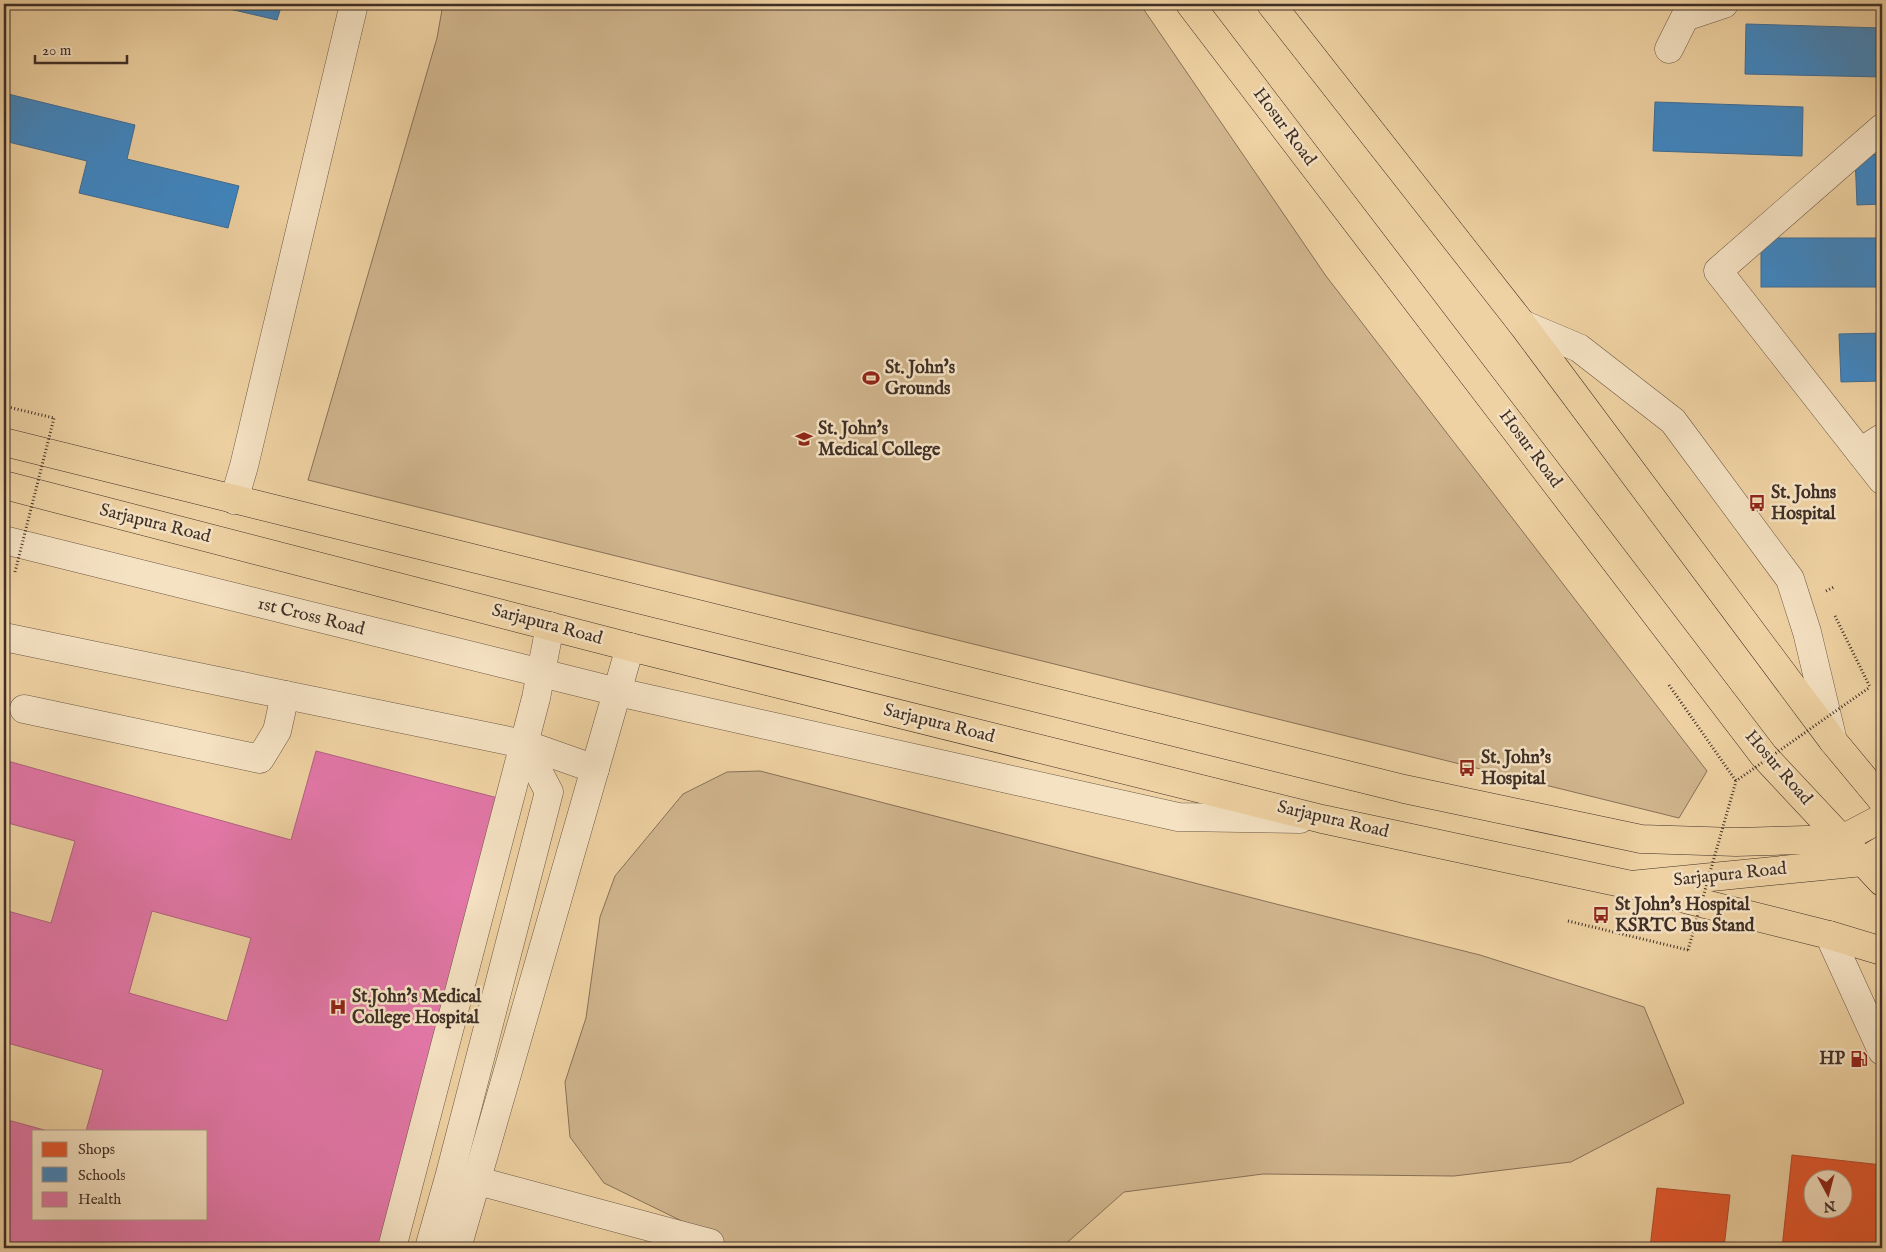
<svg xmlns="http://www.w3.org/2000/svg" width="1886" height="1252" viewBox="0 0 1886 1252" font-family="'IM FELL English',serif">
<rect width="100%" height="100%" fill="#efd2a3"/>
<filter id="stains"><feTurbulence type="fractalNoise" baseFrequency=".004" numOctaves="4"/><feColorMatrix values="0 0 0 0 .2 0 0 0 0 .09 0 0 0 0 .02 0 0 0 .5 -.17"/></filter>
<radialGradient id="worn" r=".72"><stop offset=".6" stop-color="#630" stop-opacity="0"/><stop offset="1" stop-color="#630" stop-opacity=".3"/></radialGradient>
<!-- green -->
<g fill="#d1b68e" stroke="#88725a">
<polygon points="443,4 1140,4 1326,276 1707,771 1679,818 308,480 437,38"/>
<polygon points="760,771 1276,904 1480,955 1644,1007 1684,1103 1571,1162 1454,1176 1263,1174 1124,1192 1061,1248 737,1248 604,1183 570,1137 565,1082 586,1018 600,917 615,876 683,794 727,772"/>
</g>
<!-- shops -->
<g fill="#e4572e" stroke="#b24b2c" fill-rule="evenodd">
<path d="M1792 1155 1882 1165V1248H1782ZM1814 1180H1844V1210H1814Z"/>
<polygon points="1657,1188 1730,1195 1724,1248 1650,1248"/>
</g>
<!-- schools -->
<g fill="#3f88c5" stroke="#3f6d96">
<polygon points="208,4 282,4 277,20"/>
<polygon points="1746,24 1882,28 1882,77 1745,74"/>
<polygon points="4,93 135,125 127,159 239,186 228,228 79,193 87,161 4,141"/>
<polygon points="1655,102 1803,107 1802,156 1653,151"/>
<polygon points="1882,154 1882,204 1857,205 1855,156"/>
<rect x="1761" y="238" width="121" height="49"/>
<polygon points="1882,333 1882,381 1841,382 1839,334"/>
</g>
<!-- health -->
<path fill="#e377a8" stroke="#b26181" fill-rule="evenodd" d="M316 751 498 798 382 1248H4V1119L48 1131H34V1218H206V1131H86L103 1070 4 1042V910L51 923 75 841 4 822V760L291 840ZM152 911 251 938 227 1021 129 993Z"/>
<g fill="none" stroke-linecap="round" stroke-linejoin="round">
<!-- minor casing -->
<g stroke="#6b5846" stroke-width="29">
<g id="minor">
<polyline points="1669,49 1685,17 1724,4"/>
<polyline points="1882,128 1718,271 1882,480"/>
<polyline points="1522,324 1579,348 1673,421 1790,579 1807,632 1833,741"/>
<polyline points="1860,452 1882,438"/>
<polyline points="234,500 244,466 354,4"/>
<polyline points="4,540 618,692 1178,817 1300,819"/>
<polyline points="4,637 524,744 595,769"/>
<polyline points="24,709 260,759 277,731 285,695"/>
<polyline points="1829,935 1882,1051"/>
<polyline points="459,1176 710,1243"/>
<polyline points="392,1248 536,698 550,626"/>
<polyline points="429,1248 450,1174 549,792 524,744"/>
<polyline points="457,1248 630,647"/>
</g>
</g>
<!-- major casing -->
<g stroke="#3f2f27" stroke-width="29">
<g id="major">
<polyline points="1190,4 1764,756 1882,882"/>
<polyline points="1271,4 1522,324 1833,741 1882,800"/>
<polyline points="4,442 1404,789 1641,839 1736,842 1842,839 1882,818"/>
<polyline points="4,485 630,647 1322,819 1631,885 1863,862 1882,850"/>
<polyline points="1649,890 1829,935 1882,951"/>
</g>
</g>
<!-- path -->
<g stroke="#3f2f27" stroke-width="3" stroke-dasharray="1 2.5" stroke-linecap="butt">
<polyline points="4,406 54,418"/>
<polyline points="1826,591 1834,587"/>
<polyline points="1835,616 1870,687"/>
<polyline points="1669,685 1736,781"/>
<polyline points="1568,921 1688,950"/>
</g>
<!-- minor -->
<use href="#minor" stroke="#f5e2c3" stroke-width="28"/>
<!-- major -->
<use href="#major" stroke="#efd2a3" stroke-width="28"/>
<!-- path-bridge -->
<g stroke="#3f2f27" stroke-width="3" stroke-dasharray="1 2.5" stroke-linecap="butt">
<polyline points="15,572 54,418"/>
<polyline points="1688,950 1736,781 1870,687"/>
</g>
</g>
<!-- icons -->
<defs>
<g id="stadium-bare" transform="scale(1.35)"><path d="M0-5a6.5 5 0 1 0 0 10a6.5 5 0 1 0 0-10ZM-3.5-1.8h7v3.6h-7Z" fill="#8f2418" stroke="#f5e2c3" stroke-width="2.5" paint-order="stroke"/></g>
<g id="university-bare" transform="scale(1.35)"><path d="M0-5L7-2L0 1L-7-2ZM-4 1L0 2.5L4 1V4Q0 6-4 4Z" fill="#8f2418" stroke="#f5e2c3" stroke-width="2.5" paint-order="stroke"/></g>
<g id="bus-bare" transform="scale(1.35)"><path d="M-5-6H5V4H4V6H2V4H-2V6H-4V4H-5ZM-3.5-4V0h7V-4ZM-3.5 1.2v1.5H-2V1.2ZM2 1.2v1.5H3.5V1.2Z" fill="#8f2418" stroke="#f5e2c3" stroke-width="2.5" paint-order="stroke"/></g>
<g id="hospital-bare" transform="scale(1.35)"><path d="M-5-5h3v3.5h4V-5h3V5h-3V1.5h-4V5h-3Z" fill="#8f2418" stroke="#f5e2c3" stroke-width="2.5" paint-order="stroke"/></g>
<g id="fuel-bare" transform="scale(1.35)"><path d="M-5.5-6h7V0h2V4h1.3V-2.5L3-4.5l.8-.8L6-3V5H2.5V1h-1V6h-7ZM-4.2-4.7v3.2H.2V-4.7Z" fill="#8f2418" stroke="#f5e2c3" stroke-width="2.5" paint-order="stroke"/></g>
</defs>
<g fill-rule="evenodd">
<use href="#stadium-bare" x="871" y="378"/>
<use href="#university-bare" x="804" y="439"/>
<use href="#bus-bare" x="1757" y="503"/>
<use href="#bus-bare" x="1467" y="768"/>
<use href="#bus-bare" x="1601" y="915"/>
<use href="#hospital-bare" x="338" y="1007"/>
<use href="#fuel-bare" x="1859" y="1059"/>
</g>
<g text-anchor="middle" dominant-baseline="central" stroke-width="5" stroke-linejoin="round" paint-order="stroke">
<!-- street labels -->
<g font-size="18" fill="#3f2f27" stroke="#f5e2c3">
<text transform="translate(1284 127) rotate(53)">Hosur Road</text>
<text transform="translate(1530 449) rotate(53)">Hosur Road</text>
<text transform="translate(155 524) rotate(14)">Sarjapura Road</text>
<text transform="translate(311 617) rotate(14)">1st Cross Road</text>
<text transform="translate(547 625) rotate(15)">Sarjapura Road</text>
<text transform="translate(939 724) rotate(14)">Sarjapura Road</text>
<text transform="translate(1778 768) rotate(49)">Hosur Road</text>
<text transform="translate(1333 820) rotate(13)">Sarjapura Road</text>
<text transform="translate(1730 875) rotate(-6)">Sarjapura Road</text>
</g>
<!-- poi labels -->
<g font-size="18" font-weight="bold" fill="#3f2f27" stroke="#f5e2c3" text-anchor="start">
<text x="885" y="368">St. John's<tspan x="885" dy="21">Grounds</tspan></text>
<text x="818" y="429">St. John's<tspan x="818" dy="21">Medical College</tspan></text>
<text x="1771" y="493">St. Johns<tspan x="1771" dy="21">Hospital</tspan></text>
<text x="1481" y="758">St. John's<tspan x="1481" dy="21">Hospital</tspan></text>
<text x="1615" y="905">St John's Hospital<tspan x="1615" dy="21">KSRTC Bus Stand</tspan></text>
<text x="352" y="997">St.John's Medical<tspan x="352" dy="21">College Hospital</tspan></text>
<text x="1845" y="1059" text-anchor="end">HP</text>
</g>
</g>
<!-- margin -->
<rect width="1886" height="1252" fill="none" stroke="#efd2a3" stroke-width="20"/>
<rect x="5" y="5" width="1876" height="1242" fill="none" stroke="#3f2f27" stroke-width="2.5"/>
<rect x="10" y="10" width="1866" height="1232" fill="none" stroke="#3f2f27"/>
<!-- legend -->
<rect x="32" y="1130" width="175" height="90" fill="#f5e2c3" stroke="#ac9a85"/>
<rect x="42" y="1142" width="25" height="15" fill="#e4572e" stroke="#ac9a85"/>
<text x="78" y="1154" font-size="15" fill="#3f2f27">Shops</text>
<rect x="42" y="1167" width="25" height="15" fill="#3f88c5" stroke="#ac9a85"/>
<text x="78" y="1180" font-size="15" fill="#3f2f27">Schools</text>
<rect x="42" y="1192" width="25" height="15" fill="#e377a8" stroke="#ac9a85"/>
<text x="78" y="1204" font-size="15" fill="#3f2f27">Health</text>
<!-- north arrow -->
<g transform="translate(1828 1194) rotate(173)"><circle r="24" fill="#f5e2c3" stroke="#ac9a85"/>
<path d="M0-4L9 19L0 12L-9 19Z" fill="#8f2418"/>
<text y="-8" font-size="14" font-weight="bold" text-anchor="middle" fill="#3f2f27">N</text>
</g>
<!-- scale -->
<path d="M35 55v8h92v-8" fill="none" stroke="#3f2f27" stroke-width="2.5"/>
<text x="42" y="55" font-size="15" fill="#3f2f27" stroke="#f5e2c3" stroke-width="4" paint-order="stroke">20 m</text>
<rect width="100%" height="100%" filter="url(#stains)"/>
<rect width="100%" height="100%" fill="url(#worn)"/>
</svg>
